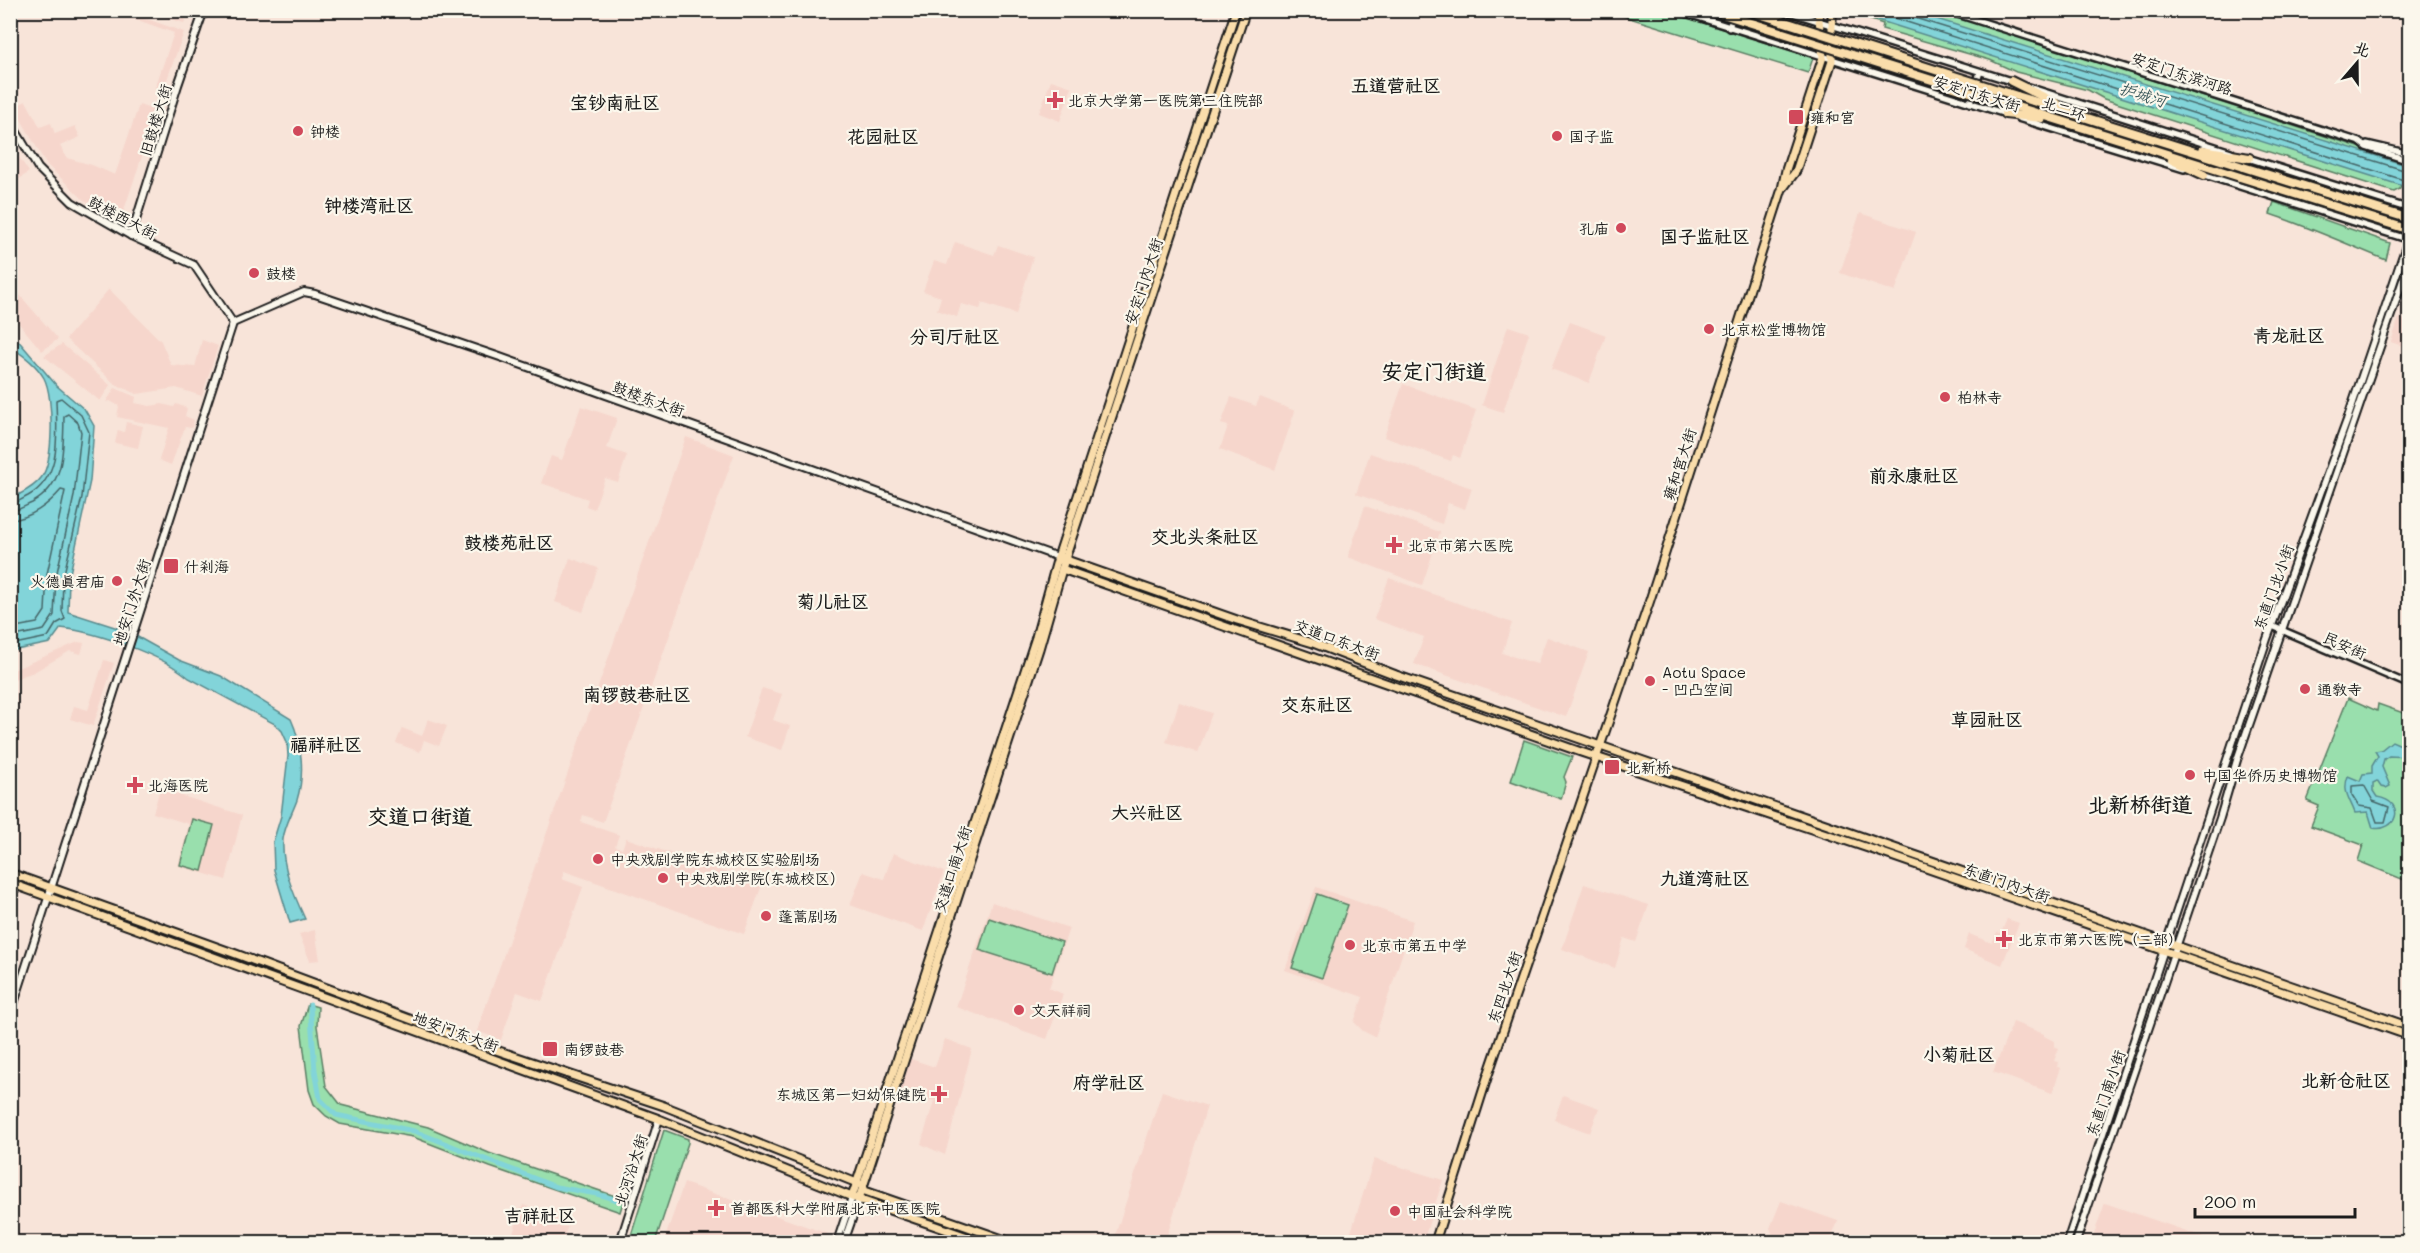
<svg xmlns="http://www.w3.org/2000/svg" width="2420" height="1253" viewBox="0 0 2420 1253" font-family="Mali,'LXGW WenKai TC',sans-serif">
<rect width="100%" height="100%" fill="#f8e4d9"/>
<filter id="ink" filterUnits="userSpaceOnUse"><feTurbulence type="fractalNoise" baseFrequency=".0167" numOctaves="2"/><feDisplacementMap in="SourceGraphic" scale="12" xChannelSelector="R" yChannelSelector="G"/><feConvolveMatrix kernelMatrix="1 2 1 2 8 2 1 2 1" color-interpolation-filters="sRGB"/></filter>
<g filter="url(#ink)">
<!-- built -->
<g fill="#f6d6cc">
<polygon points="173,10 188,11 184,23 144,11"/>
<polygon points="133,14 184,32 163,91 155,88 174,33 132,18"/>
<polygon points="1051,80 1072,87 1060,121 1039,113"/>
<polygon points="26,101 40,127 51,123 55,134 75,126 80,137 60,146 67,158 92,165 115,175 139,105 157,111 121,219 84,200 46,164 14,107"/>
<polygon points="19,157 29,172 11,185 11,163"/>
<polygon points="1860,213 1916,232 1895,292 1840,273"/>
<polygon points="955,242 994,255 998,245 1033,257 1016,314 982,303 980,309 961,304 957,317 937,310 941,297 923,291 934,261 947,265"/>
<polygon points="10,277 18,293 58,339 42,351 11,314"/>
<polygon points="109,289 161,341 171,365 195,367 202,340 218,346 202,396 176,388 137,394 115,384 66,339"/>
<polygon points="2399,318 2409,322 2409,348 2391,342"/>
<polygon points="1570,322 1606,335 1589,383 1551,369"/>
<polygon points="1508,326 1529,333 1503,412 1482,405"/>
<polygon points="62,344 110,385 100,401 44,356"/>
<polygon points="1403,384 1476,410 1460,458 1453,455 1451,461 1384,437"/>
<polygon points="115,388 136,397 135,403 150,406 162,404 174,407 176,404 187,408 185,416 194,420 192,428 185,427 171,465 159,460 169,428 117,417 119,406 110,401 106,402"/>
<polygon points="1231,397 1256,406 1260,397 1295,411 1275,470 1220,449 1228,426 1221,424"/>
<polygon points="581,406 617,418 607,448 627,455 618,482 605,478 594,509 586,506 588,499 541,483 551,456 562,460"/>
<polygon points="126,422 143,426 138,448 115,443 118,430 124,432"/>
<polygon points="686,437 734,455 603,822 583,815 581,822 619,835 615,846 622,849 626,838 762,885 744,934 564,871 562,879 583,887 542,1001 517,992 501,1040 477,1031"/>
<polygon points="1370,453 1472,488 1465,509 1448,503 1442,524 1356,494"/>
<polygon points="1365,506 1440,532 1422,585 1348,557"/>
<polygon points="570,558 598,568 583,612 555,602"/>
<polygon points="1389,578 1512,623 1502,653 1537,664 1547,637 1589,652 1566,717 1414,664 1424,637 1374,619"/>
<polygon points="78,642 84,643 81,654 70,651 34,672 14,679 11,671"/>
<polygon points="104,660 114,663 93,726 70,719 74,706 88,710"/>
<polygon points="762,688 782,694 773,720 790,726 782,750 745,737"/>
<polygon points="1179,702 1212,713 1198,753 1166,742"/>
<polygon points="428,719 447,726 439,746 424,740 420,752 396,743 402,728 422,736"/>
<polygon points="160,789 242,815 226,880 178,866 189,824 153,813"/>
<polygon points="893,853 944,872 923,931 850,905 863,872 884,879"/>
<polygon points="1584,884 1649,905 1636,942 1624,938 1615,968 1562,949"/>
<polygon points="1316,887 1413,921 1375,1037 1363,1031 1354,1022 1363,997 1285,970"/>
<polygon points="992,902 1069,928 1049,988 1063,994 1047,1039 956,1007"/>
<polygon points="2007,919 2019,923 2002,965 1964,949 1969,934 1992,943 1997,932 2001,933"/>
<polygon points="315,930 320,960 310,961 299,934"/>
<polygon points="2013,1022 2044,1034 2044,1036 2054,1041 2054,1046 2059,1048 2054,1061 2058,1062 2057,1067 2061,1068 2052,1093 1993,1072"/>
<polygon points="945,1039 972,1049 945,1155 921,1144 934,1101 898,1088 908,1058 935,1067"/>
<polygon points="1162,1091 1207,1106 1165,1242 1113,1242"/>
<polygon points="1563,1095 1599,1108 1590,1133 1554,1120"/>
<polygon points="1374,1159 1443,1180 1423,1242 1348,1242"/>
<polygon points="684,1183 828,1234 826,1242 664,1241"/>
<polygon points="1781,1201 1838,1221 1830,1242 1795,1242 1773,1235 1770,1228"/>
<polygon points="2105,1203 2218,1242 2091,1242"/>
<polygon points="523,1205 570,1220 562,1242 510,1242"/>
</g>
<!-- green -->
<g fill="#99dfad" stroke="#5a7e64" stroke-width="1.5">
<polygon points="1850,10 1918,10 1929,14 1945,13 2408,163 2400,189 2394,192 2104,99 2088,90 2016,72 1990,60 1882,29 1883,24 1850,13"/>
<polygon points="1607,11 1666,11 1813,58 1808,73"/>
<path d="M2274 202 2390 243 2386 260C2347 244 2309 227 2270 214Z"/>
<polygon points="2348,698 2377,711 2378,704 2409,715 2409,882 2358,861 2363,845 2311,826 2319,806 2307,801"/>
<polygon points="1524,740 1572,757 1564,777 1566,782 1561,799 1511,781"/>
<polygon points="192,819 214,825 202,871 180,865"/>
<polygon points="1317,894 1348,905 1322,978 1292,968"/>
<polygon points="989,918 1062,942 1052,973 979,950"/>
<polygon points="308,1004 318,1007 317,1026 326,1086 341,1105 428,1127 489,1153 624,1199 620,1212 490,1167 413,1137 340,1124 326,1116 314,1104 309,1090 301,1026"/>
<polygon points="664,1130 688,1139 688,1143 655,1242 629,1242"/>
</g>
<!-- water -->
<g fill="#82d4d9" stroke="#598a8d" stroke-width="1.5">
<polygon points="1849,11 1911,11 2409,166 2409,188"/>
<path d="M10 331 57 386 85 410 94 426 90 481 69 578 68 612 127 631 179 660 221 676 291 719C302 743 305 774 297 800 292 814 285 825 283 839 281 866 294 895 305 919L290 923 274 870 273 842 281 816 288 756 287 742 282 731 275 724 189 678C163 655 96 632 61 628L50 643 11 651V499C21 493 34 488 41 478 54 462 54 397 44 378 36 364 24 356 11 347Z"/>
<path d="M2409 738V757L2389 756 2384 759 2382 767 2390 786 2386 788 2381 787 2377 781 2373 783V791L2377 797C2408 802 2396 833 2373 828L2368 812 2355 813C2350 799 2342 792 2348 776L2360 781 2363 774 2372 773V766L2378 756 2375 751 2381 750 2392 741 2401 745Z"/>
</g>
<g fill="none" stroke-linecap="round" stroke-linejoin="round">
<!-- shore -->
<g stroke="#456668" stroke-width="1.5">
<polyline points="1869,10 2410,182"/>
<polyline points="1913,10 1914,16 1918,19 2410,172"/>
<path d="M10 504C17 503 22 499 28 496 62 477 57 435 56 400L61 398 81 415 89 432 82 497 63 578 62 611 65 619 56 624 48 637 10 645"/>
<path d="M10 511C18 511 25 506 32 503 66 484 63 450 64 416L68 414 78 423 81 432 74 496 56 577 54 615 44 630 10 637"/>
<path d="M10 520C30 519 49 504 61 490L65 491 47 574 45 611 37 623 10 628"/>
<polygon points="2364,785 2373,801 2389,807 2385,822 2377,822 2372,808 2359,806 2352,795 2352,786"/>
</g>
<!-- canal -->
<polyline stroke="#82d4d9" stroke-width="5" points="310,1005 315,1070 320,1099 336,1115 414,1131 556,1187 597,1194 617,1200"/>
<!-- tertiary casing -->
<g stroke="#1c1c1c" stroke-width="10">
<g id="tertiary">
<polyline points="1676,10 2006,114"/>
<polyline points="1783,10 2014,82"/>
<polyline points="1926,10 1929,10"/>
<polyline points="1945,10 2360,142 2366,147 2410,161"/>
<polyline points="1729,28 1735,10"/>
<polyline points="2028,87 2231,152"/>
<polyline points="1970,103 1980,72"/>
<polyline points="2018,118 2184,169"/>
<polyline points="2367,144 2410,154"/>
<polyline points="2248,158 2410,209"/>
<polyline points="2202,174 2410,240"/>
<polyline points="2272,626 2410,685"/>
</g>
</g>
<!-- secondary casing -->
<g stroke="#1c1c1c" stroke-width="10">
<g id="secondary">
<polyline points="10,121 38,168 72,202 131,236 194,265 233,323"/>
<polyline points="131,236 178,85 204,10"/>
<polyline points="233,323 304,292 315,294 500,357 1058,557"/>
<polyline points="10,1016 233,323"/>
<polyline points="620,1242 659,1119"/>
<polyline points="837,1242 852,1197"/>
<polyline points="844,1242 859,1199"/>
<polyline points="2067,1242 2267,639 2347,420 2408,240"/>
<polyline points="2076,1242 2220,818 2237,760 2410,260"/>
</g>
</g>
<!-- primary casing -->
<g stroke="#1c1c1c" stroke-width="11">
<g id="primary">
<polyline points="1784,187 1796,171 1832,61 1832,10"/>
<polyline points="1058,557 1237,620 1313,643 1396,675 2410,1027"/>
<polyline points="1062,569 1581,752 1874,850 2410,1036"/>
<polyline points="10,873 236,954 463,1039 664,1106 857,1183 863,1186 865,1191 1011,1242"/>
<polyline points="10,883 659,1119 852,1197 982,1242"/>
<polyline points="852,1197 1036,637 1058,557 1236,10"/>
<polyline points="859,1199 1039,649 1065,559 1246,10"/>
<polyline points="1435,1242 1487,1078 1650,600 1782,189 1786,170 1823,57 1818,10"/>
</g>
</g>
<!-- trunk casing -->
<g stroke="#1c1c1c" stroke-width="12">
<g id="trunk">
<polyline points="1711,10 1723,14"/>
<polyline points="2011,81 2058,104"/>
<polyline points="2017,96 2243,167"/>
<polyline points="2014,106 2240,177"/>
<polyline points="2005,114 2042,118"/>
<polyline points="2203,150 2249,158"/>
<polyline points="2172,160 2204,175"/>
</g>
</g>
<!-- tertiary -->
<use href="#tertiary" stroke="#fbf7ec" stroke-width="5"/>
<!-- secondary -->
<use href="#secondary" stroke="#fbf7ec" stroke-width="6"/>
<!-- primary -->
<use href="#primary" stroke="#faddab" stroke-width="7"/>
<!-- trunk -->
<use href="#trunk" stroke="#faddab" stroke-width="8"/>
<!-- trunk-bridge casing -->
<g stroke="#1c1c1c" stroke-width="12" stroke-linecap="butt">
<g id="trunk-bridge">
<polyline points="1747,10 2017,96"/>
<polyline points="1723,14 2014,106"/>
<polyline points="2243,167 2410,219"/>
<polyline points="2240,177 2410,230"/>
</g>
</g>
<!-- trunk-bridge -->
<use href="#trunk-bridge" stroke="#faddab" stroke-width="8"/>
</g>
</g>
<!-- markers -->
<g fill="#d1495b" stroke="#fbf7ec" stroke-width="2">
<path d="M1052 91h6v6h6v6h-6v6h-6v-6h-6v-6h6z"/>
<rect x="1788" y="109" width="16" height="16" rx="3"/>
<circle cx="298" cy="131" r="6"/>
<circle cx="1557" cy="136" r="6"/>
<circle cx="1621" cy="228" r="6"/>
<circle cx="254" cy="273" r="6"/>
<circle cx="1709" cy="329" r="6"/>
<circle cx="1945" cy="397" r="6"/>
<path d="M1391 536h6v6h6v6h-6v6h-6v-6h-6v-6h6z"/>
<rect x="163" y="558" width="16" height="16" rx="3"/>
<circle cx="117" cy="581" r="6"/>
<circle cx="1650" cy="681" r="6"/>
<circle cx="2305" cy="689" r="6"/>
<rect x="1604" y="759" width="16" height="16" rx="3"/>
<circle cx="2190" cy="775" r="6"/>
<path d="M132 776h6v6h6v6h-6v6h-6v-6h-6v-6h6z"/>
<circle cx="598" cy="859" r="6"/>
<circle cx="663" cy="878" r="6"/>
<circle cx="766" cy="916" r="6"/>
<path d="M2001 930h6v6h6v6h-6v6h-6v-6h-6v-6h6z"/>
<circle cx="1350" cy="945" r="6"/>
<circle cx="1019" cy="1010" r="6"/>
<rect x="542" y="1041" width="16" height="16" rx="3"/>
<path d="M936 1085h6v6h6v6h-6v6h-6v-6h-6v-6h6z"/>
<path d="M713 1199h6v6h6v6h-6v6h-6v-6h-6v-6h6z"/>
<circle cx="1395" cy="1211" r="6"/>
</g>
<g text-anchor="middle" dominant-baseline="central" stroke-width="4.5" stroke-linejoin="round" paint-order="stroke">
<!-- street labels -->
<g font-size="15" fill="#1c1c1c" stroke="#fbf7ec">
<text transform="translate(2182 73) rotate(18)">安定门东滨河路</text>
<text transform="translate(1977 93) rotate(17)">安定门东大街</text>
<text transform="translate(2064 108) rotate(18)">北二环</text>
<text transform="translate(155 120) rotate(-73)">旧鼓楼大街</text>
<text transform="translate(123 217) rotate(28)">鼓楼西大街</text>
<text transform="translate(1143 281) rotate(-72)">安定门内大街</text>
<text transform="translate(649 398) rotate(20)">鼓楼东大街</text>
<text transform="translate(1679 464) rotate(-72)">雍和宫大街</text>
<text transform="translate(2273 587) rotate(-70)">东直门北小街</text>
<text transform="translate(131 602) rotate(-72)">地安门外大街</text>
<text transform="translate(1337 639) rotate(20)">交道口东大街</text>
<text transform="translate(2345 645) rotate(24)">民安街</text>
<text transform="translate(952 869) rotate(-72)">交道口南大街</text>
<text transform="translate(2007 882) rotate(19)">东直门内大街</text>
<text transform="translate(1504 987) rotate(-71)">东四北大街</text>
<text transform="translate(456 1031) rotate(20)">地安门东大街</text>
<text transform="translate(2105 1093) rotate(-71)">东直门南小街</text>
<text transform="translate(630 1170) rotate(-72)">北河沿大街</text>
</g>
<!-- poi labels -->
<g font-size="15" fill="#1c1c1c" stroke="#fbf7ec" text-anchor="start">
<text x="1068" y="100">北京大学第一医院第三住院部</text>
<text x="1810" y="117">雍和宫</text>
<text x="310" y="131">钟楼</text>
<text x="1569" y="136">国子监</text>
<text x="1609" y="228" text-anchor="end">孔庙</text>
<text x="266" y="273">鼓楼</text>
<text x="1721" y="329">北京松堂博物馆</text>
<text x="1957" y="397">柏林寺</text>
<text x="1408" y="545">北京市第六医院</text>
<text x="184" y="566">什刹海</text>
<text x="105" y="581" text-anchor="end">火德真君庙</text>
<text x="1662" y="672">Aotu Space<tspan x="1662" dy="17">- 凹凸空间</tspan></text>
<text x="2317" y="689">通教寺</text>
<text x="1626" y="767">北新桥</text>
<text x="2202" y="775">中国华侨历史博物馆</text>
<text x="148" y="785">北海医院</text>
<text x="610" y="859">中央戏剧学院东城校区实验剧场</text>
<text x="675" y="878">中央戏剧学院(东城校区)</text>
<text x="778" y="916">蓬蒿剧场</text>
<text x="2018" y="939">北京市第六医院（二部）</text>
<text x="1362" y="945">北京市第五中学</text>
<text x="1031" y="1010">文天祥祠</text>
<text x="564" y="1049">南锣鼓巷</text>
<text x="926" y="1094" text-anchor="end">东城区第一妇幼保健院</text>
<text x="730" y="1208">首都医科大学附属北京中医医院</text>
<text x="1407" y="1211">中国社会科学院</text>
</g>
<!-- water labels -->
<g font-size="16" font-style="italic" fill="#405c5e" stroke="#fbf7ec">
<text transform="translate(2143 94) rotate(17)">护城河</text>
</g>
<!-- quarter labels -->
<g font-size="18" font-weight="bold" fill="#1c1c1c" stroke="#fbf7ec">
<text x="1396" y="85">五道营社区</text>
<text x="615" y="102">宝钞南社区</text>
<text x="883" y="136">花园社区</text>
<text x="369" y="205">钟楼湾社区</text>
<text x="1705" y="236">国子监社区</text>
<text x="2289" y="335">青龙社区</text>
<text x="955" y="336">分司厅社区</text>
<text x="1914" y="475">前永康社区</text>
<text x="1205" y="536">交北头条社区</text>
<text x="509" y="542">鼓楼苑社区</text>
<text x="833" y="601">菊儿社区</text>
<text x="637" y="694">南锣鼓巷社区</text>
<text x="1317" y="704">交东社区</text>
<text x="1987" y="719">草园社区</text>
<text x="326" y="744">福祥社区</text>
<text x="1147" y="812">大兴社区</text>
<text x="1705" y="878">九道湾社区</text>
<text x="1959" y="1054">小菊社区</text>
<text x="2346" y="1080">北新仓社区</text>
<text x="1109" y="1082">府学社区</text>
<text x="540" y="1215">吉祥社区</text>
</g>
<!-- district labels -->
<g font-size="21" font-weight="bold" fill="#1c1c1c" stroke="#fbf7ec">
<text x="1434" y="370">安定门街道</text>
<text x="2140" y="803">北新桥街道</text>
<text x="420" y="815">交道口街道</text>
</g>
</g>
<!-- margin -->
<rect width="2420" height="1253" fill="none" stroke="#fbf7ec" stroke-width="36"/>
<rect x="18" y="18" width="2384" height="1217" fill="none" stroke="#1c1c1c" stroke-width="2" filter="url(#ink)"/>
<!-- north arrow -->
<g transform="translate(2357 63) rotate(20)" stroke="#fbf7ec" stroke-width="4.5" paint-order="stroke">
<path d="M0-4.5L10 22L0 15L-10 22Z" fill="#1c1c1c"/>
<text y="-9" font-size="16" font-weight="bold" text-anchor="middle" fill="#1c1c1c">北</text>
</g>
<!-- scale -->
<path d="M2195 1208v9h160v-9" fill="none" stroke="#1c1c1c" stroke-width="3"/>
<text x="2204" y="1208" font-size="18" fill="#1c1c1c" stroke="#fbf7ec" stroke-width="4.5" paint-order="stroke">200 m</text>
</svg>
